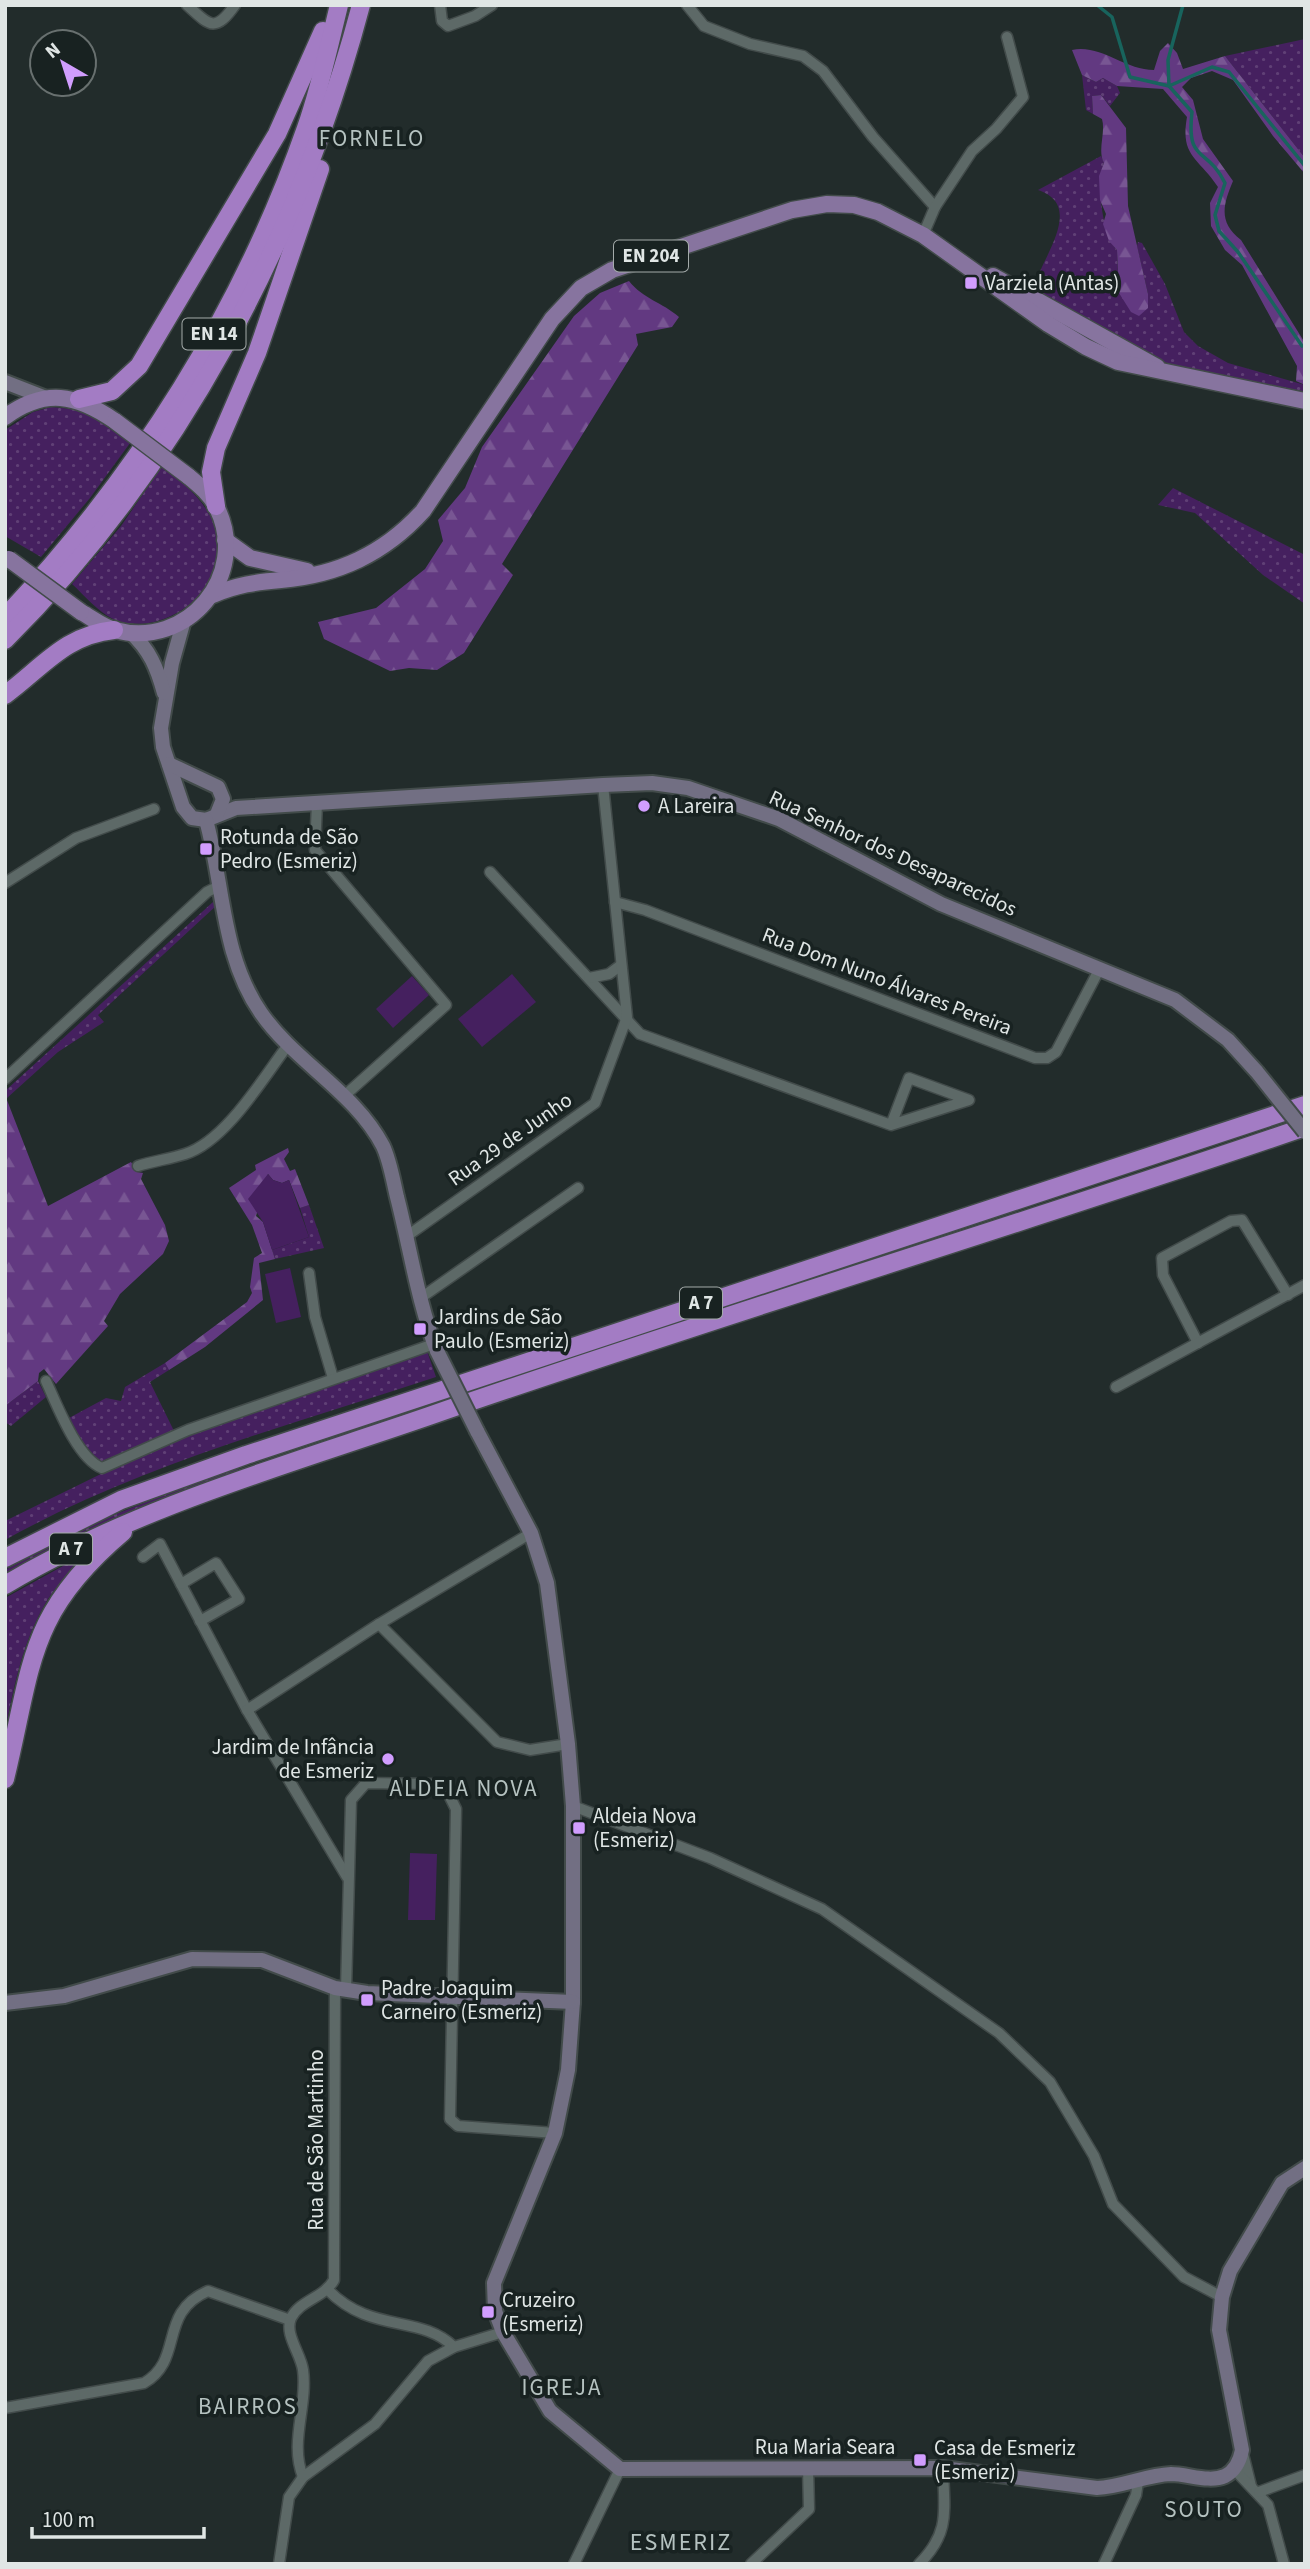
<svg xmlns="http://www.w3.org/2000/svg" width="1310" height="2569" viewBox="0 0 1310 2569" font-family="'Source Sans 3',sans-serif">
<defs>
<pattern id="grass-dots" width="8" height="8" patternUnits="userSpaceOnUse" patternTransform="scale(1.75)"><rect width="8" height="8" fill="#45205f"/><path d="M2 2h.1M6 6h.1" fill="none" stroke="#604076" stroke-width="1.8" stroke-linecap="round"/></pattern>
<pattern id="forest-firs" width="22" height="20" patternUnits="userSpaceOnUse" patternTransform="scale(1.75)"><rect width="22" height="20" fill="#623981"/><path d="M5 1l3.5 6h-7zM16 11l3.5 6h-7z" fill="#785693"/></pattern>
</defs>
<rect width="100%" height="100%" fill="#222c2b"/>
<!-- grass -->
<g fill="url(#grass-dots)">
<polygon points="1305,39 1305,158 1225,56"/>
<polygon points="1082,75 1096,82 1103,78 1117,86 1120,93 1110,106 1101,95 1092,96 1093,114 1086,110"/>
<path d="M1101 156 1104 163C1096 184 1102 234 1117 250L1118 275 1148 294 1137 246 1138 242 1142 243 1165 284 1184 332 1198 346 1228 363 1305 385V395L1177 367 1137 351 1033 290C1039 261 1087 206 1038 190Z"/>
<polygon points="51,407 84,410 133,439 90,498 41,557 5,536 5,430 33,412"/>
<path d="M163 465C188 487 218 511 219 548 219 598 158 638 113 619 97 611 85 596 72 584L121 526Z"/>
<polygon points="1173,488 1305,555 1305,604 1263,575 1195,513 1158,505"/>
<polygon points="213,902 217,905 98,1015 104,1022 58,1052 7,1098 5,1091"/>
<polygon points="309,1205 324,1248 275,1259 272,1250 309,1237 300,1208"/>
<polygon points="675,1320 676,1325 332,1439 330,1434"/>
<path d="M427 1351 436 1377C290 1425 140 1465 5 1540V1521L156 1447Z"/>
<polygon points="165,1363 169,1370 150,1382 174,1431 100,1462 80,1440 69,1418 106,1398 121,1401 125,1387"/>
<polygon points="38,1381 46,1397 11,1426 5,1422 5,1406"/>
<polygon points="237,1466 238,1470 102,1524 5,1575 5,1570 96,1522"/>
<path d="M81 1556C71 1571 58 1584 48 1599 23 1640 14 1685 5 1732V1598Z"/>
</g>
<!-- forest -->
<g fill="url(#forest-firs)">
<path d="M1168 43 1177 53 1183 69 1225 56 1305 158V174L1273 136 1233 80 1212 71 1191 78 1182 87 1193 100 1203 139 1233 181C1223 205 1218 222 1241 240L1305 343V385L1296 381 1297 366 1242 265 1225 250 1211 226 1210 203 1218 187C1198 157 1180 157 1187 117L1163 89 1117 86 1103 78 1096 82 1082 75 1072 50C1101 44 1124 70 1154 70L1160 51Z"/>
<path d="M1101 95 1126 128 1128 206 1148 294V308L1139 316 1131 312 1119 293 1117 250 1109 241 1103 224 1106 214 1100 200 1099 176 1104 163C1097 150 1106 133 1102 119L1093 114 1092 96Z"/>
<path d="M629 281C643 299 662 302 679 317L672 327 636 334 638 345 502 564 513 575 464 653 437 670 409 668 390 671 324 639 318 622 376 608 425 569 443 541 438 520 465 488 482 447 574 316 600 293Z"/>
<polygon points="5,1095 48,1206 131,1162 137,1172 143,1173 141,1179 165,1225 169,1241 163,1254 120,1294 104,1321 108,1326 56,1384 44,1369 39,1373 38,1381 5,1406"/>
<polygon points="288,1148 289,1152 284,1159 290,1171 295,1169 309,1205 300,1208 289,1180 282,1183 273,1180 268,1174 256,1216 263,1222 275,1259 259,1263 263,1300 205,1347 169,1370 165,1363 247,1302 252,1293 250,1287 254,1258 262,1253 252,1225 229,1188 256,1170 255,1165"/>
</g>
<!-- garden -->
<g fill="#45205f">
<polygon points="512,974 536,1002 482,1047 458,1019"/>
<polygon points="412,976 429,995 393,1028 376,1009"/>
<polygon points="268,1174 273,1180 282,1183 289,1180 309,1237 272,1250 263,1222 248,1199"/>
<polygon points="290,1268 301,1317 276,1323 265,1274"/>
<polygon points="410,1853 437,1854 435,1920 408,1920"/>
</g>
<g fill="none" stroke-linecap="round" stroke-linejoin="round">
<!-- stream -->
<g stroke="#18645d" stroke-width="3.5">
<path d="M1097 5 1112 17 1130 77 1169 86 1192 112C1186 164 1207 146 1225 183L1215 215 1219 231 1238 252 1302 346"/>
<polyline points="1183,5 1168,60 1169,86 1212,67 1229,72 1305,166"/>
</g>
<!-- street casing -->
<g stroke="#424b4a" stroke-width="13">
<g id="street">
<path d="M187 5C210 26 215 33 235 5"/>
<polyline points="440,5 442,21 448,26 475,16 492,5"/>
<polyline points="687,5 704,26 750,44 803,56 823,71 873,137 935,207 923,235"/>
<polyline points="935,207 972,151 996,129 1023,97 1007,37"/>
<polyline points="317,803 315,850 446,1005 343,1097"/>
<polyline points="490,872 640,1034 891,1125 969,1100 909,1078 891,1125"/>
<polyline points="5,883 76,838 154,809"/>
<polyline points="615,902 645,910 1035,1058 1047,1058 1056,1052 1100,968"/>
<polyline points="589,978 609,974 621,965"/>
<polyline points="5,1079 207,892 221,885"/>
<path d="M138 1166C153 1161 170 1159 185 1154 226 1141 263 1078 288 1045"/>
<polyline points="407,1236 595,1103 627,1017 603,785"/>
<polyline points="309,1273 315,1317 333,1378"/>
<polyline points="422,1297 578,1188"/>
<polyline points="1198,1343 1163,1275 1162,1258 1231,1221 1242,1220 1288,1295"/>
<path d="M46 1381C57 1405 77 1458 102 1468L188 1430 434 1344"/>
<polyline points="1116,1387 1305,1285"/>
<polyline points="143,1557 160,1544 247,1710 347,1877"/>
<polyline points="181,1584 216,1563 239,1599 200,1621"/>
<polyline points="379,1624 497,1742 530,1750 568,1744"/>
<polyline points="247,1710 379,1624 531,1533"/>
<polyline points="573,1806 710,1858 822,1909 999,2033 1050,2082 1094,2156 1113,2204 1184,2277 1222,2297"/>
<polyline points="346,1990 351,1800 366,1783 431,1784 448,1793 456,1809 450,2119 458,2126 555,2133"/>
<path d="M328 2290C371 2334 420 2314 454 2347"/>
<path d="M5 2408 144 2383C185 2359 157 2313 208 2291L290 2320"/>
<polyline points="1242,2450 1251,2486"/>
<polyline points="1234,2469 1268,2505 1284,2564"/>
<path d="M303 2477C289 2442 308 2406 303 2370 301 2354 284 2334 291 2318 300 2300 324 2298 334 2280L335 1988"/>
<polyline points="1259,2492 1305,2475"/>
<polyline points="279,2564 289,2497 303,2477 375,2424 428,2361 454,2347 503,2332"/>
<polyline points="574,2564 620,2469"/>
<polyline points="751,2564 809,2509 808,2468"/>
<path d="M919 2564C951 2532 944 2510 943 2468"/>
<polyline points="1104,2564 1136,2495 1138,2482"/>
</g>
</g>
<!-- secondary casing -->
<g stroke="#424b4a" stroke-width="18">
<g id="secondary">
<polyline points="5,382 46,398"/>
<polyline points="184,620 172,663 161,728 163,747 183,807 192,818 206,820 236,808 603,785 652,783 688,788 779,819 941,904 1175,1000 1228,1040 1257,1072"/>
<path d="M130 632C150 650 157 668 164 693"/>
<polyline points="169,764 218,787 223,799 217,814"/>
<path d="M206 820C224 885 221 955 261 1013 295 1062 355 1092 383 1146 390 1161 393 1180 397 1197 410 1247 418 1303 437 1351"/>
<path d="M477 1431 531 1533 547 1583 568 1744 573 1806V2002L568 2070 555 2133 494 2283 495 2311 503 2332 550 2411 620 2469 943 2468 1097 2488C1122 2487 1146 2475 1171 2474 1188 2474 1209 2483 1225 2476 1235 2471 1240 2460 1242 2450L1219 2330 1222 2297 1230 2271 1282 2183 1305 2168"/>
<polyline points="5,2003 64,1996 192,1959 262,1960 335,1988 367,1993 573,2002"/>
</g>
</g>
<!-- primary casing -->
<g stroke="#424b4a" stroke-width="19">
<g id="primary">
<polyline points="993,276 1157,367"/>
<path d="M5 417C45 388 76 394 115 421"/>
<polyline points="225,540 250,558 307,571"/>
<path d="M213 595C236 585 256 582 281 580 338 575 384 554 423 511L552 319 581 288 612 270 792 210 827 204 854 205 878 212 923 235 1048 324 1086 347 1118 362 1305 401"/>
<path d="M81 612C92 618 103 627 115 630 187 650 250 575 217 508 211 495 199 485 188 476"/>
</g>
</g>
<!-- highway casing -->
<g stroke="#424b4a" stroke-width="21">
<g id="highway">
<polyline points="79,399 112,391 139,366 277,134 323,31"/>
<polyline points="216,506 211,472 216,448 257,353 320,169"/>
<path d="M5 617C138 476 242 311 306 128 320 88 329 46 339 5"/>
<path d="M5 640C179 466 298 242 361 5"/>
<path d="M5 695C43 667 65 635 114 630"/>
<polyline points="5,1558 121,1500 246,1455 1305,1105"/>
<path d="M5 1585C136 1507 287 1465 429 1416 720 1315 1014 1227 1305 1127"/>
<path d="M5 1779C33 1665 26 1614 123 1532"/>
</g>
</g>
<!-- street -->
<use href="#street" stroke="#5d6967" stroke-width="10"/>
<!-- secondary -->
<use href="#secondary" stroke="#726f83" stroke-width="14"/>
<!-- primary -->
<use href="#primary" stroke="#87749f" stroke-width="16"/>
<!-- highway -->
<use href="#highway" stroke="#a37cc4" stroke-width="18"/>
<!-- secondary-bridge casing -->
<g stroke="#424b4a" stroke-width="18" stroke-linecap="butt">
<g id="secondary-bridge">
<polyline points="1257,1072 1305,1132"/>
<polyline points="437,1351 477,1431"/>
</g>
</g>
<!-- primary-bridge casing -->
<g stroke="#424b4a" stroke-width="19" stroke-linecap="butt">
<g id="primary-bridge">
<polyline points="115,421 188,476"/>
<polyline points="9,559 81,612"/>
</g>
</g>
<!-- secondary-bridge -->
<use href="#secondary-bridge" stroke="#726f83" stroke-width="14"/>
<!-- primary-bridge -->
<use href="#primary-bridge" stroke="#87749f" stroke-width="16"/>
</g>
<!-- markers -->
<g fill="#d19dfe" stroke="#182221" stroke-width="2.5">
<rect x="964" y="276" width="14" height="14" rx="3.5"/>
<circle cx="644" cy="806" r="7"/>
<rect x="199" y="842" width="14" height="14" rx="3.5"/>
<rect x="413" y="1322" width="14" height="14" rx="3.5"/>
<circle cx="388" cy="1759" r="7"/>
<rect x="572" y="1821" width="14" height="14" rx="3.5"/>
<rect x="360" y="1993" width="14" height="14" rx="3.5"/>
<rect x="481" y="2305" width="14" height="14" rx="3.5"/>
<rect x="913" y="2453" width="14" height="14" rx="3.5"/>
</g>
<g text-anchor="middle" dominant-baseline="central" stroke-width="7" stroke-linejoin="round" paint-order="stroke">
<!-- shield labels -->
<g fill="#182221" stroke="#a4abaa" stroke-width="2">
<rect x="614" y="240.5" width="74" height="31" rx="5"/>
<rect x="182.5" y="318.5" width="63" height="31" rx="5"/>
<rect x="680" y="1287.5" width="42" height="31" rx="5"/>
<rect x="50" y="1533.5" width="42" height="31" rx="5"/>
</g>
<g font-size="19" font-weight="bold" fill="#e0e6e5">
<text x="651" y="256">EN 204</text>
<text x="214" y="334">EN 14</text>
<text x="701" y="1303">A 7</text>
<text x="71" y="1549">A 7</text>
</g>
<!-- poi labels -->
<g font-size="21" fill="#e0e6e5" stroke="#182221" text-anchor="start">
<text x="985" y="283">Varziela (Antas)</text>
<text x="658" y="806">A Lareira</text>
<text x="220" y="837">Rotunda de São<tspan x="220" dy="24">Pedro (Esmeriz)</tspan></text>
<text x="434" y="1317">Jardins de São<tspan x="434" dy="24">Paulo (Esmeriz)</tspan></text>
<text x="374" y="1747" text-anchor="end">Jardim de Infância<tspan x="374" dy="24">de Esmeriz</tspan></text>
<text x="593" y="1816">Aldeia Nova<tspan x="593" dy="24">(Esmeriz)</tspan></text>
<text x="381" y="1988">Padre Joaquim<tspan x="381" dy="24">Carneiro (Esmeriz)</tspan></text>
<text x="502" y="2300">Cruzeiro<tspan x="502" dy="24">(Esmeriz)</tspan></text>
<text x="934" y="2448">Casa de Esmeriz<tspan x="934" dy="24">(Esmeriz)</tspan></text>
</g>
<!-- street labels -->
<g font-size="21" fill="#e0e6e5" stroke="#182221">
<text transform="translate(893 853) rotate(25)">Rua Senhor dos Desaparecidos</text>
<text transform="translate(887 981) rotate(21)">Rua Dom Nuno Álvares Pereira</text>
<text transform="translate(510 1139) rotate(-35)">Rua 29 de Junho</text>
<text transform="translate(316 2140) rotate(-90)">Rua de São Martinho</text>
<text x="825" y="2447">Rua Maria Seara</text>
</g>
<!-- neighbourhood labels -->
<g font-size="23" letter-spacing="2" fill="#b5c2c0" stroke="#182221">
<text x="372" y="138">FORNELO</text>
<text x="464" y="1788">ALDEIA NOVA</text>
<text x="562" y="2387">IGREJA</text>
<text x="248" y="2406">BAIRROS</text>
<text x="1204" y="2509">SOUTO</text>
</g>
<!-- quarter labels -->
<g font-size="24" letter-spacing="2" fill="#b5c2c0" stroke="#182221">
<text x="681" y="2542">ESMERIZ</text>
</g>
</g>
<!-- border -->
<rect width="1310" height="2569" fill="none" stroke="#e0e6e5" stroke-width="14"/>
<!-- north arrow -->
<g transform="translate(63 63) rotate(321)"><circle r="33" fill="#182221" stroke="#68706f" stroke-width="2"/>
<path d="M0-5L12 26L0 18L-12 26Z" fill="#d19dfe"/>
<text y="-10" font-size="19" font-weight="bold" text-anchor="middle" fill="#e0e6e5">N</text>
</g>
<!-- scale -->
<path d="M32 2527v10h172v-10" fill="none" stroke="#e0e6e5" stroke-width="3.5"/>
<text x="42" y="2527" font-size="21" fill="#e0e6e5" stroke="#182221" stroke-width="5" paint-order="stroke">100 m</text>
</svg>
